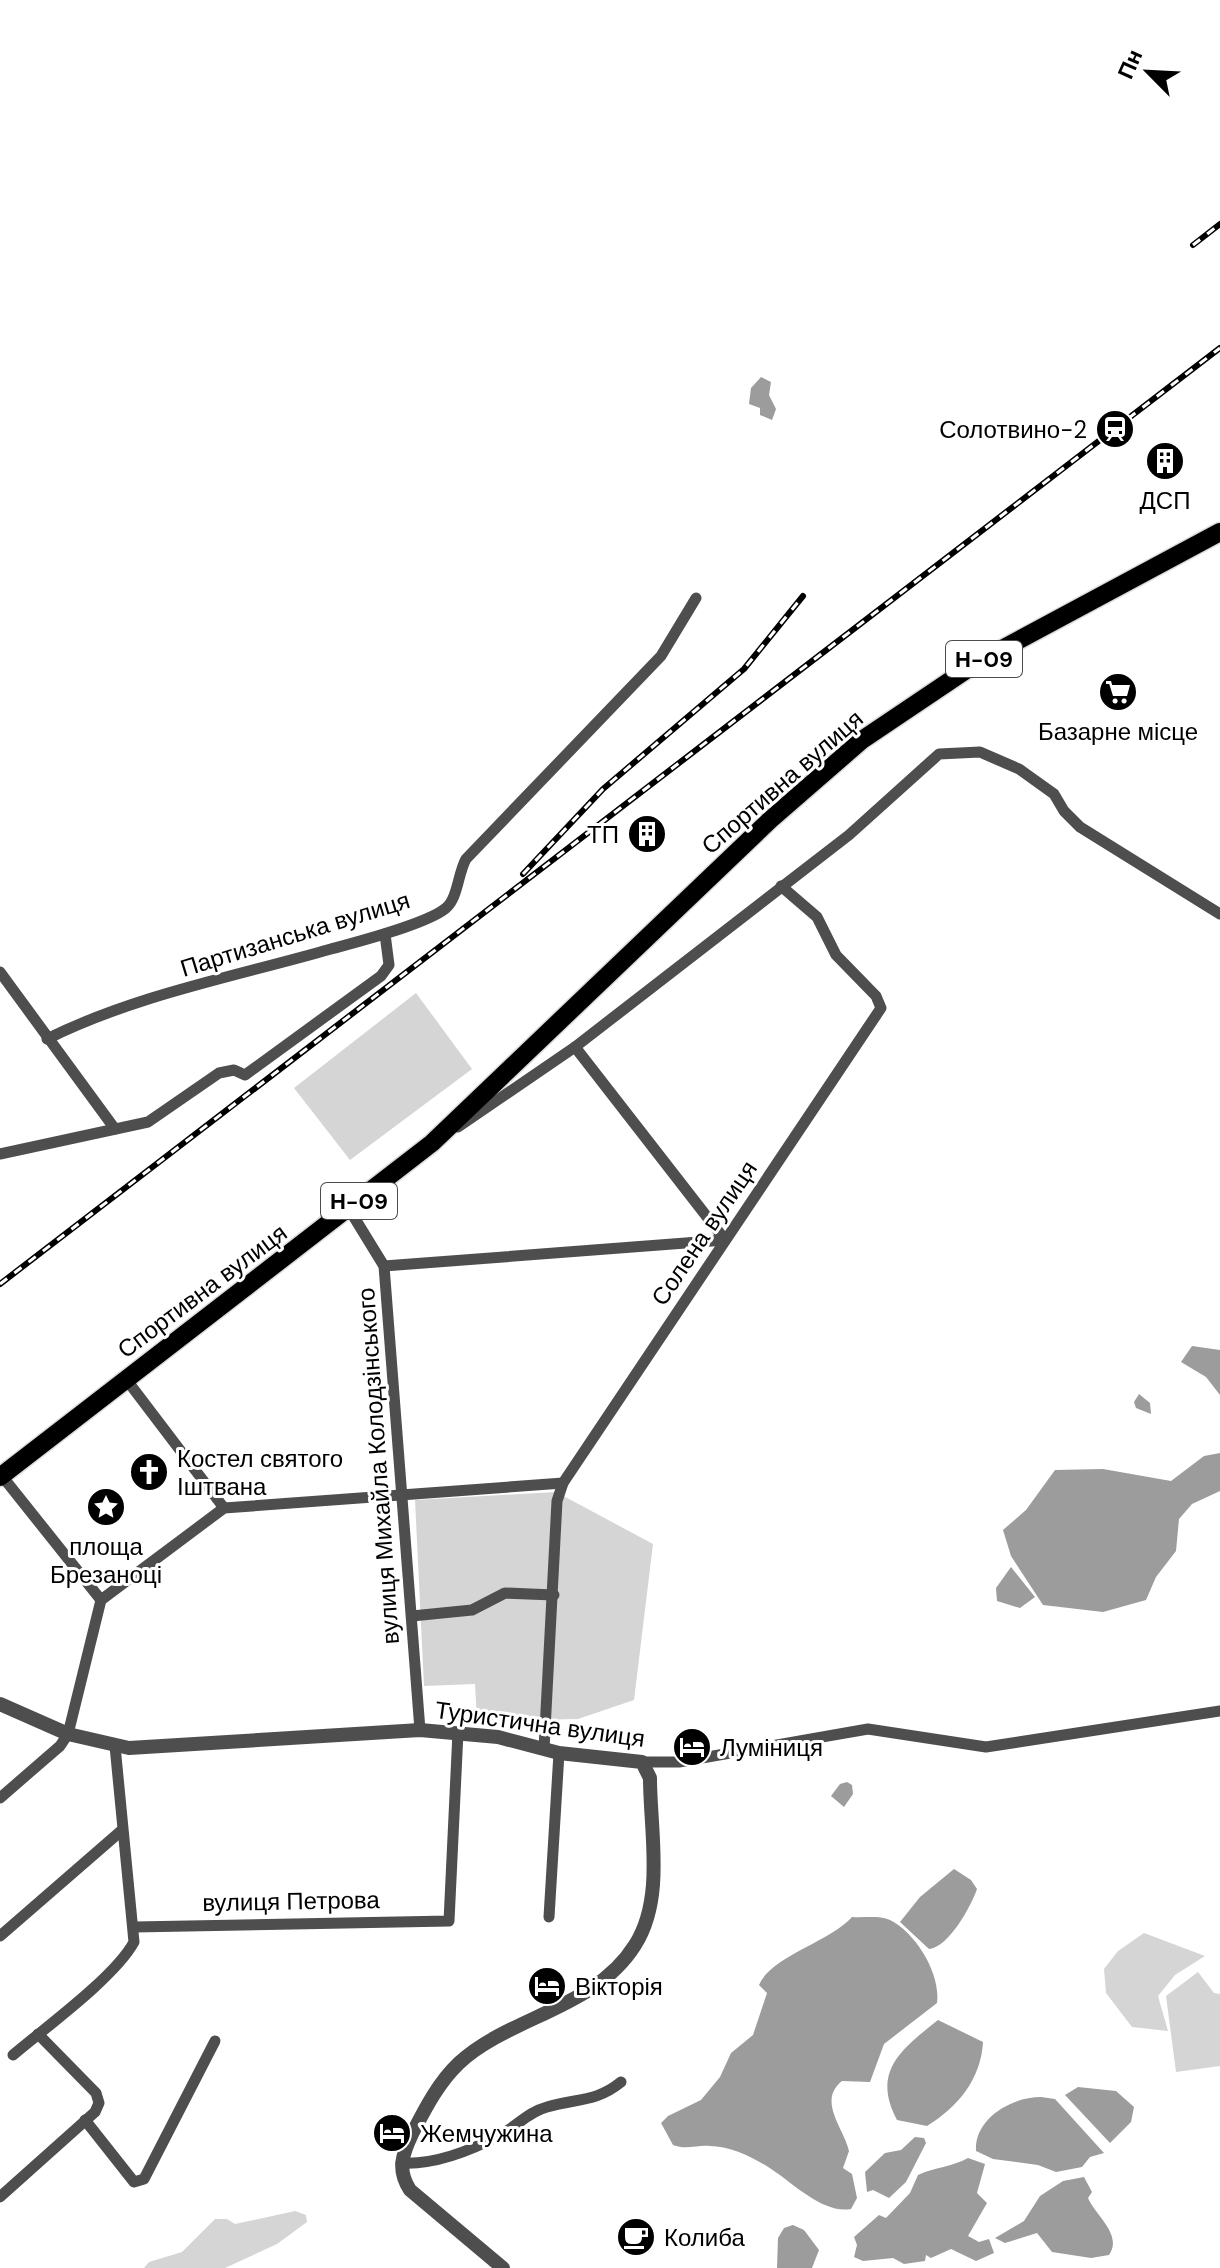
<svg xmlns="http://www.w3.org/2000/svg" width="1220" height="2268" viewBox="0 0 1220 2268" font-family="'DM Sans',sans-serif">
<rect width="100%" height="100%" fill="#fff"/>
<!-- green -->
<g fill="#d5d5d5">
<polygon points="416,993 472,1069 350,1160 294,1088"/>
<polygon points="556,1492 653,1544 634,1700 578,1719 477,1721 475,1684 424,1686 415,1500"/>
<polygon points="1144,1933 1205,1956 1175,1975 1158,1996 1168,2031 1132,2027 1106,1993 1104,1969 1118,1951"/>
<polygon points="1198,1972 1214,1993 1220,1994 1220,2066 1176,2072 1166,1996"/>
<polygon points="295,2211 306,2215 307,2222 277,2244 225,2268 144,2268 149,2262 182,2252 215,2219 227,2219 235,2224"/>
</g>
<!-- water -->
<g fill="#9c9c9c">
<polygon points="761,377 771,382 769,395 776,409 772,420 760,415 760,408 749,404 751,388"/>
<polygon points="1192,1346 1220,1350 1220,1395 1206,1377 1181,1362"/>
<polygon points="1139,1394 1150,1403 1151,1414 1136,1408 1134,1402"/>
<polygon points="1220,1453 1220,1491 1192,1504 1179,1519 1176,1551 1156,1577 1146,1600 1103,1612 1043,1605 1011,1556 1003,1530 1026,1510 1055,1470 1103,1469 1171,1481 1204,1456"/>
<polygon points="1011,1567 1035,1597 1020,1608 997,1601 996,1588"/>
<polygon points="847,1782 852,1785 853,1794 844,1807 831,1796 840,1784"/>
<path d="M954 1869 971 1880 977 1889C971 1906 949 1947 929 1949L900 1922 920 1897Z"/>
<path d="M852 1917C864 1918 879 1915 890 1920 916 1933 941 1974 937 2003L884 2044 870 2082 842 2081C817 2101 844 2128 849 2151L843 2168 852 2174 857 2198 851 2209C824 2214 795 2185 774 2171 757 2159 731 2146 710 2146 696 2145 686 2150 673 2145L661 2123 668 2116 701 2100 720 2077 731 2053 753 2035 767 1993 759 1985C771 1956 830 1942 852 1917Z"/>
<path d="M938 2020 983 2042C981 2079 958 2107 927 2126L897 2120C871 2071 902 2049 938 2020Z"/>
<polygon points="1078,2087 1116,2091 1134,2107 1131,2122 1110,2143 1065,2095"/>
<path d="M1041 2097 1055 2099 1104 2153 1090 2157 1082 2167 1056 2172 1038 2165 993 2159 976 2151C974 2119 1011 2097 1041 2097Z"/>
<polygon points="915,2137 924,2138 926,2143 906,2182 889,2198 873,2190 867,2192 865,2172 885,2153 901,2150"/>
<path d="M968 2158 985 2164 977 2193 987 2203 968 2236 979 2242 989 2239 994 2253 976 2261 951 2249 931 2258 926 2255 925 2261 904 2264 893 2258 863 2261 854 2257 857 2245 854 2237 879 2215 886 2218 910 2193 918 2175C935 2167 952 2167 968 2158Z"/>
<path d="M1084 2177 1092 2192 1088 2198C1096 2216 1123 2235 1109 2255L1091 2258 1052 2252 1037 2233 1005 2243 995 2238 1024 2221 1040 2196 1063 2181Z"/>
<polygon points="793,2225 804,2230 819,2250 812,2268 777,2268 778,2238 784,2228"/>
</g>
<g fill="none" stroke-linecap="round" stroke-linejoin="round">
<!-- primary casing -->
<g stroke="#dbdbdb" stroke-width="21">
<polyline id="primary" points="0,1477 432,1143 770,820 862,740 978,662 1220,532"/>
</g>
<!-- minor -->
<g stroke="#4e4e4e" stroke-width="11">
<polyline points="0,972 115,1129"/>
<path d="M47 1039C135 995 237 976 331 949 357 942 427 924 446 908 458 898 458 873 466 859L661 656 696 598"/>
<polyline points="575,1047 725,1240"/>
<polyline points="458,1127 575,1047 849,835 939,754 980,752 1019,769 1054,794 1064,811 1080,827 1220,914"/>
<polyline points="0,1154 148,1122 219,1073 234,1070 245,1075 381,976 389,965 385,934"/>
<polyline points="349,1209 384,1266 420,1730"/>
<polyline points="384,1266 725,1240"/>
<polyline points="126,1379 224,1508"/>
<polyline points="2,1476 101,1600"/>
<polyline points="412,1616 472,1610 505,1593 554,1595"/>
<polyline points="544,1749 557,1501 563,1483"/>
<polyline points="642,1762 679,1762 868,1729 986,1747 1220,1711"/>
<polyline points="0,1798 60,1746 68,1734 101,1600 224,1508 563,1483 881,1008 876,996 836,955 817,917 781,886"/>
<polyline points="549,1917 559,1753"/>
<polyline points="134,1927 449,1921 458,1732"/>
<polyline points="0,1936 121,1831"/>
<path d="M13 2055C46 2027 115 1977 134 1942L115 1746"/>
<polyline points="85,2120 134,2182 144,2179 215,2041"/>
<path d="M401 2163C435 2165 470 2151 500 2135 516 2127 528 2112 547 2107 576 2098 595 2103 621 2082"/>
<polyline points="0,2197 95,2112 99,2103 96,2093 38,2034"/>
</g>
<!-- tertiary -->
<path stroke="#4e4e4e" stroke-width="14" d="M0 1704 68 1734 129 1748 420 1730 498 1737 559 1753 642 1762 650 1778C650 1831 665 1898 635 1945 595 2009 510 2016 459 2063 438 2083 425 2109 412 2134 402 2155 397 2170 410 2190L503 2268"/>
<!-- primary -->
<use href="#primary" stroke="#000" stroke-width="18"/>
<!-- rail casing -->
<g stroke="#000" stroke-width="6">
<g id="rail">
<polyline points="1193,245 1220,224"/>
<polyline points="523,874 603,789 744,669 803,596"/>
<polyline points="0,1284 1220,348"/>
</g>
</g>
<!-- rail -->
<use href="#rail" stroke="#fff" stroke-width="3" stroke-dasharray="9" stroke-linecap="butt"/>
</g>
<!-- icons -->
<defs>
<g id="station-disc" transform="scale(2)"><circle r="9.5" fill="#000" stroke="#fff"/><path d="M-3-6H3Q5-6 5-4V2Q5 4 3 4L4.5 6H3L1.5 4h-3L-3 6H-4.5L-3 4Q-5 4-5 2V-4Q-5-6-3-6ZM-3.5-4v3h7v-3ZM-3.5 1v1.5H-2V1ZM2 1v1.5H3.5V1Z" fill="#fff"/></g>
<g id="building-disc" transform="scale(2)"><circle r="9.5" fill="#000" stroke="#fff"/><path d="M-4-6H4V6H1V3H-1V6H-4ZM-2.5-4.3h1.7v1.8h-1.7ZM.8-4.3h1.7v1.8H.8ZM-2.5-1h1.7V.8h-1.7ZM.8-1h1.7V.8H.8Z" fill="#fff"/></g>
<g id="supermarket-disc" transform="scale(2)"><circle r="9.5" fill="#000" stroke="#fff"/><path d="M-6-5.5h2.5l.6 2H6L4.5 2H-2.5L-4.4-4H-6ZM-1.5 3.2a1.3 1.3 0 1 0 .1 0ZM3 3.2a1.3 1.3 0 1 0 .1 0Z" fill="#fff"/></g>
<g id="church-disc" transform="scale(2)"><circle r="9.5" fill="#000" stroke="#fff"/><path d="M-1.2-6h2.4v3.5h3.3v2.4h-3.3V6h-2.4V-.1h-3.3v-2.4h3.3Z" fill="#fff"/></g>
<g id="sight-disc" transform="scale(2)"><circle r="9.5" fill="#000" stroke="#fff"/><path d="M0-6L1.8-2.2L6-1.7L2.9 1.2L3.7 5.4L0 3.3L-3.7 5.4L-2.9 1.2L-6-1.7L-1.8-2.2Z" fill="#fff"/></g>
<g id="hotel-disc" transform="scale(2)"><circle r="9.5" fill="#000" stroke="#fff"/><path d="M-6-4.5h1.5V1H6V5H4.5V3h-9V5H-6ZM-4 0a1.8 1.8 0 1 1 3.6 0ZM.5 0V-2.5h3Q6-2.5 6 0Z" fill="#fff"/></g>
<g id="cafe-disc" transform="scale(2)"><circle r="9.5" fill="#000" stroke="#fff"/><path d="M-5.5-4.5H6V0H3Q3 3.5 0 3.5H-2.5Q-5.5 3.5-5.5 0ZM3-3.2v2h1.7v-2ZM-6 4.5H4V6H-6Z" fill="#fff"/></g>
</defs>
<g fill-rule="evenodd">
<use href="#station-disc" x="1115" y="429"/>
<use href="#building-disc" x="1165" y="461"/>
<use href="#supermarket-disc" x="1118" y="692"/>
<use href="#building-disc" x="647" y="834"/>
<use href="#church-disc" x="149" y="1472"/>
<use href="#sight-disc" x="106" y="1507"/>
<use href="#hotel-disc" x="692" y="1747"/>
<use href="#hotel-disc" x="547" y="1986"/>
<use href="#hotel-disc" x="392" y="2133"/>
<use href="#cafe-disc" x="636" y="2237"/>
</g>
<g text-anchor="middle" dominant-baseline="central" stroke-width="6" stroke-linejoin="round" paint-order="stroke">
<!-- shield labels -->
<g fill="#fff" stroke="#4c4c4c" stroke-width="2">
<rect x="946" y="641" width="76" height="36" rx="6"/>
<rect x="321" y="1183" width="76" height="36" rx="6"/>
</g>
<g font-size="22" font-weight="bold" fill="#000">
<text x="984" y="659">Н-09</text>
<text x="359" y="1201">Н-09</text>
</g>
<!-- poi labels -->
<g font-size="24" fill="#000" stroke="#fff" text-anchor="start">
<text x="1087" y="429" text-anchor="end">Солотвино-2</text>
<text x="1165" y="500" text-anchor="middle">ДСП</text>
<text x="1118" y="731" text-anchor="middle">Базарне місце</text>
<text x="619" y="834" text-anchor="end">ТП</text>
<text x="177" y="1458">Костел святого<tspan x="177" dy="28">Іштвана</tspan></text>
<text x="106" y="1546" text-anchor="middle">площа<tspan x="106" dy="28">Брезаноці</tspan></text>
<text x="720" y="1747">Луміниця</text>
<text x="575" y="1986">Вікторія</text>
<text x="420" y="2133">Жемчужина</text>
<text x="664" y="2237">Колиба</text>
</g>
<!-- street labels -->
<g font-size="24" fill="#000" stroke="#fff">
<text transform="translate(782 782) rotate(-41)">Спортивна вулиця</text>
<text transform="translate(295 934) rotate(-17)">Партизанська вулиця</text>
<text transform="translate(704 1233) rotate(-56)">Солена вулиця</text>
<text transform="translate(202 1291) rotate(-37)">Спортивна вулиця</text>
<text transform="translate(378 1466) rotate(-94)">вулиця Михайла Колодзінського</text>
<text transform="translate(540 1724) rotate(8)">Туристична вулиця</text>
<text transform="translate(291 1901) rotate(-1)">вулиця Петрова</text>
</g>
</g>
<!-- north arrow -->
<g transform="translate(1148 72) rotate(294)" stroke="#ffffff" stroke-width="6" paint-order="stroke">
<path d="M0-6L14 30L0 20L-14 30Z" fill="#000000"/>
<text y="-12" font-size="22" font-weight="bold" text-anchor="middle" fill="#000000">Пн</text>
</g>
</svg>
